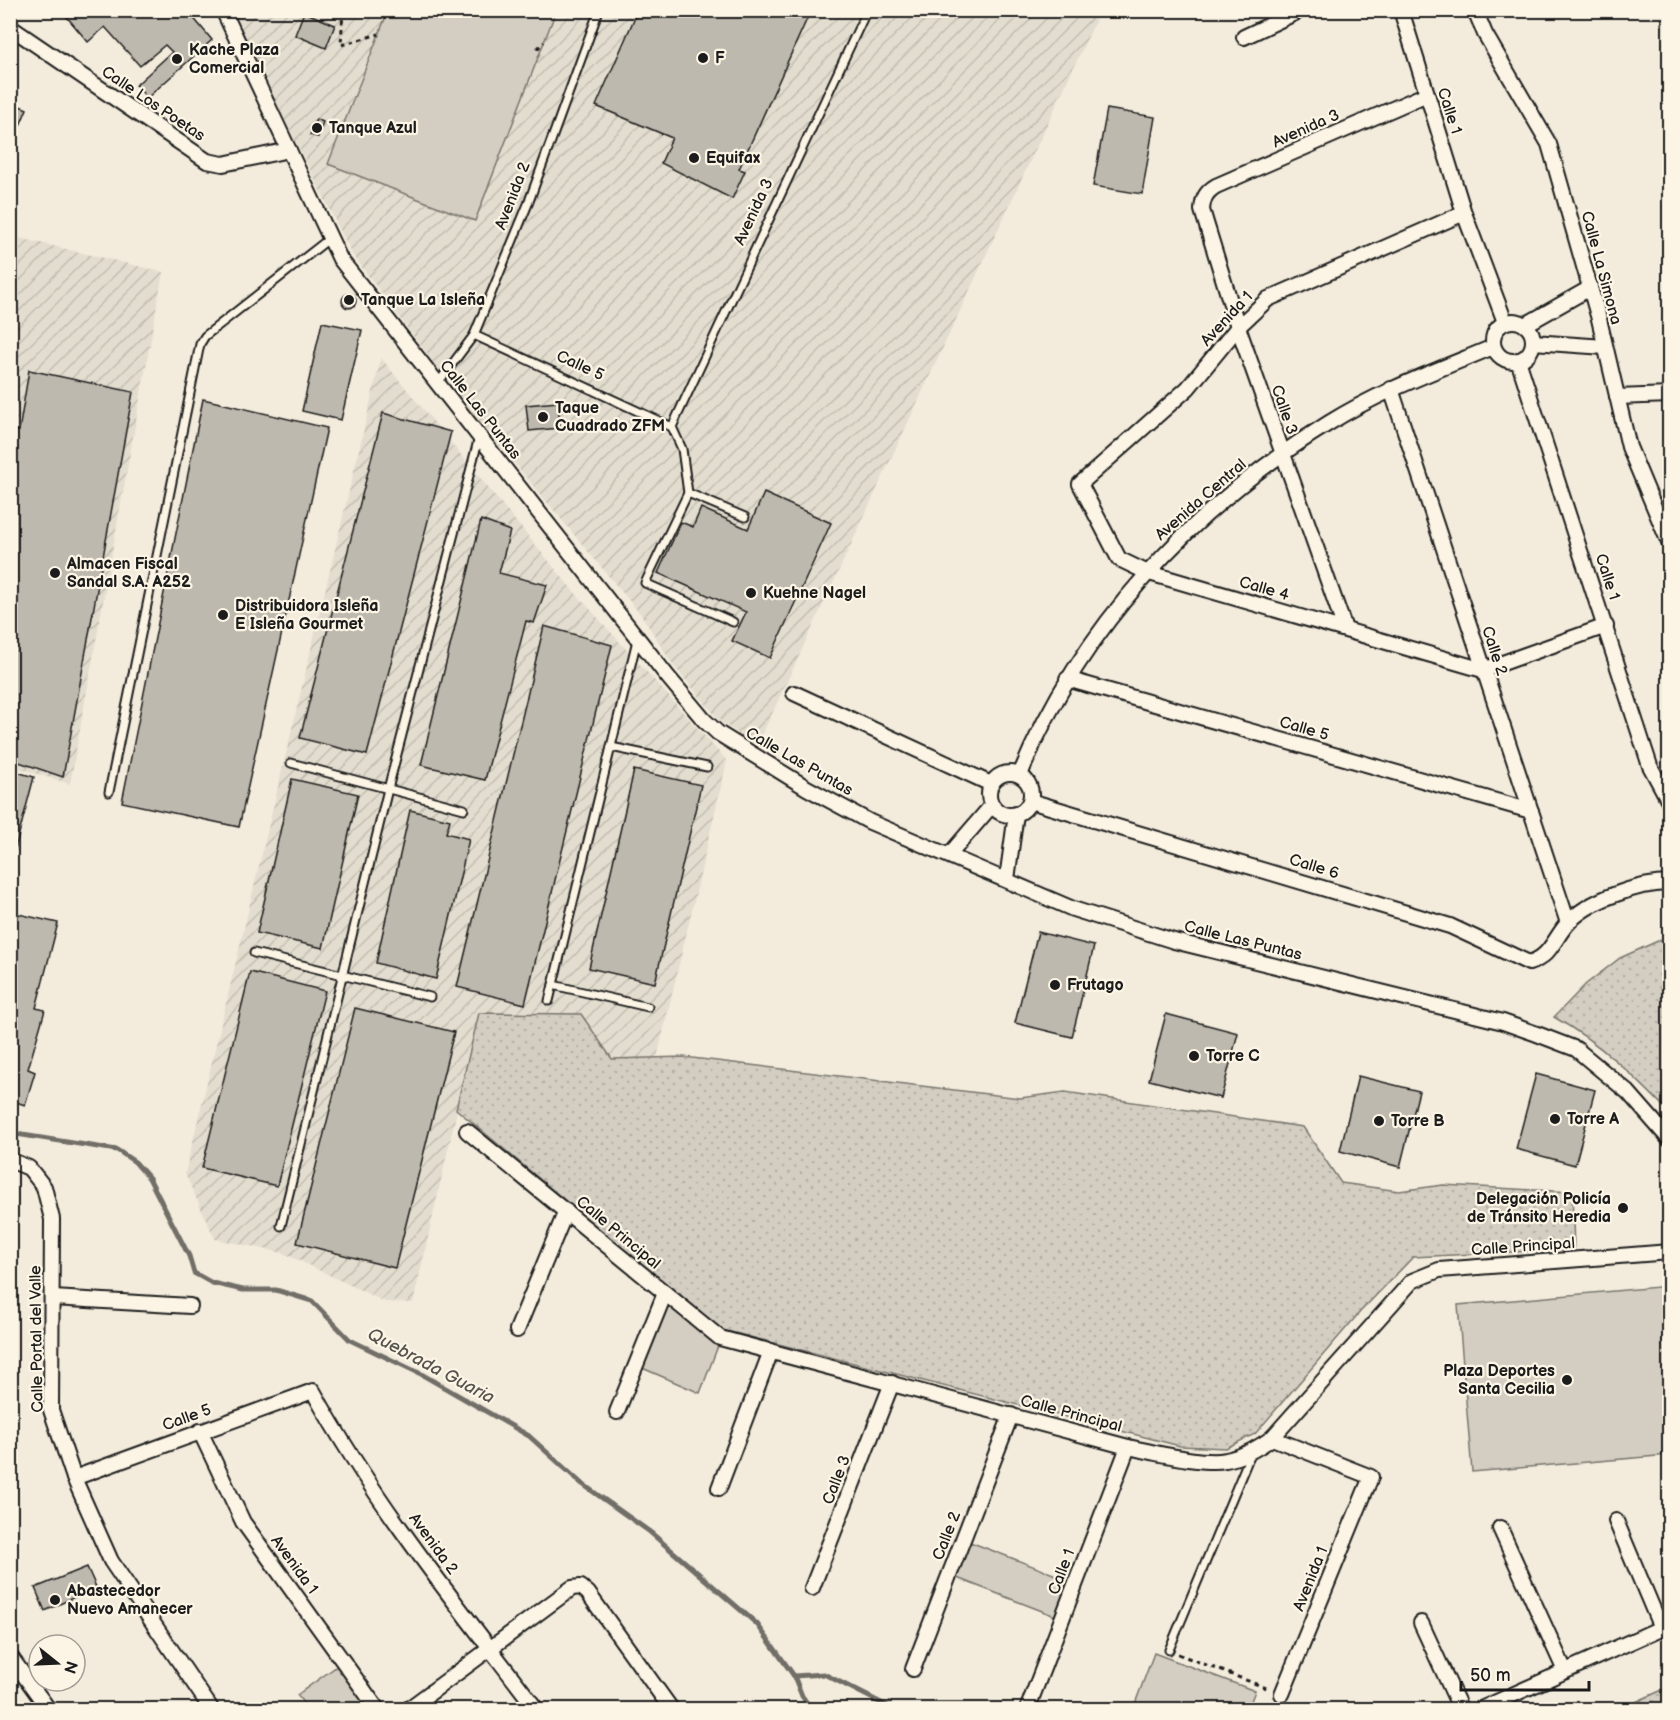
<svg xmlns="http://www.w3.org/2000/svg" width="1680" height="1720" viewBox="0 0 1680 1720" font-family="'Balsamiq Sans',sans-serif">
<defs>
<pattern id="industrial-furrows" width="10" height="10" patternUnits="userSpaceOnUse" patternTransform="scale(1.5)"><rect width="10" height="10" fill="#e3ddcf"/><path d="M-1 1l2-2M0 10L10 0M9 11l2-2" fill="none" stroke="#c2bdb1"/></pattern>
<pattern id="grass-dots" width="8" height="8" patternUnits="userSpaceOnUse" patternTransform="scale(1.5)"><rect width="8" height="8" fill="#d3cec1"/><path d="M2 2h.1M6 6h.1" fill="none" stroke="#b5b0a5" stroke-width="1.8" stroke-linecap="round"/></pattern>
</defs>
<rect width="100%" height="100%" fill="#f3ecdd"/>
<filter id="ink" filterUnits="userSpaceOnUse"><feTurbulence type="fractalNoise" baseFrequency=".0167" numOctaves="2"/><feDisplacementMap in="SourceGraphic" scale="12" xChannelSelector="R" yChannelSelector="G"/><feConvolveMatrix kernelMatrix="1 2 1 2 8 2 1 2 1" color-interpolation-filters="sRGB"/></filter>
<g filter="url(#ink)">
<!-- industrial -->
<g fill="url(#industrial-furrows)">
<polygon points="230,11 1100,11 757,746 721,722 673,665 642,616 459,397 352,254"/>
<polygon points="11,236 163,272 70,784 11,766"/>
<polygon points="381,358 571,588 727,761 657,1058 612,1059 479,1014 413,1303 385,1302 283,1253 215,1239 185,1174"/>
</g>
<!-- grass -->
<g fill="url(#grass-dots)" stroke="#78756e" stroke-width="1.5">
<path d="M1669 936V1112C1632 1074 1601 1044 1554 1017L1586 984 1620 958Z"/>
<polygon points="479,1013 581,1014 612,1059 684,1057 1020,1098 1065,1092 1303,1127 1341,1183 1399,1191 1443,1185 1572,1192 1574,1249 1413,1257 1360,1312 1255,1434 1226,1448 1180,1446 719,1329 456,1109"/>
<polygon points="1669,1687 1669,1709 1620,1709"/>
</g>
<!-- green -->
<g fill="#d3cec1" stroke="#78756e" stroke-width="1.5">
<polygon points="388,11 556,11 475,221 328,164"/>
<polygon points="1669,1286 1669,1455 1472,1472 1458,1305"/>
<polygon points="667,1304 718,1346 700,1393 640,1367"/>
<polygon points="970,1542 1069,1580 1055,1616 957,1578"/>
<polygon points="1154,1653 1255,1691 1251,1701 1271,1709 1133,1709"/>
<polygon points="337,1666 369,1709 308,1709 297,1695"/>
</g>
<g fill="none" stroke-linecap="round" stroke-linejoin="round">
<!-- stream -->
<g stroke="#716e68" stroke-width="5">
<polyline points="10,1133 117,1150 135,1162 149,1178 189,1256 194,1273 212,1283 243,1290 276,1290 312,1301 350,1340 421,1374 529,1436 581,1483 650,1532 757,1624 794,1676 802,1696 812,1710"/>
<polyline points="794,1676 824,1674 895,1710"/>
</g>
</g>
<!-- building -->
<g fill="#beb9ae" stroke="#1c1c1c" stroke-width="1.5">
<polygon points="61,10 187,10 212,40 147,98 136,85 172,52 165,45 140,66 105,27 88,42"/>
<polygon points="638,10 811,10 739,169 745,171 732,199 661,163 672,138 596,106"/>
<polygon points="304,12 335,25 326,48 295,35"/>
<polygon points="10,102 27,109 10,149"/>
<polygon points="1107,109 1155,117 1142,194 1093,186"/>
<polygon points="316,119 323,122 318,137 310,135"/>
<circle cx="349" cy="301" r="7"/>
<polygon points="322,322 362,330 341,420 302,411"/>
<polygon points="29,370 133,392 63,777 10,759 10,429 19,431"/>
<polygon points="203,399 327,428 239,827 122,802"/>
<polygon points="558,402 560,428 529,431 526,405"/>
<polygon points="383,413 451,432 367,755 300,738"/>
<polygon points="764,493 831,523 770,658 732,641 746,612 658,573 681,522 693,527 701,508 748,529"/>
<polygon points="481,520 510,531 499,573 547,585 534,623 526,621 485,780 421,765"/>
<polygon points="544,626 612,645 525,1004 457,987"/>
<polygon points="10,770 34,777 10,868"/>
<polygon points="634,770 701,785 655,983 589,968"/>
<polygon points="292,779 358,794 323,948 257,933"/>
<polygon points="410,810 450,820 446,833 469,839 436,979 376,963"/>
<polygon points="10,912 58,923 36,1008 45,1010 28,1069 35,1072 25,1105 10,1100"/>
<polygon points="1038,932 1094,946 1072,1037 1015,1023"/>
<polygon points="250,972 325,991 277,1186 202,1168"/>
<polygon points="355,1008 454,1032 395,1268 297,1243"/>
<polygon points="1166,1014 1238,1033 1221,1098 1149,1080"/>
<polygon points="1536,1074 1595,1090 1575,1165 1516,1149"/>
<polygon points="1358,1076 1419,1091 1400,1167 1340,1151"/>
<polygon points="87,1567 96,1587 45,1611 35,1588"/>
</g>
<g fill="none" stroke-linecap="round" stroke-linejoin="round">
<!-- service casing -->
<g stroke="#1c1c1c" stroke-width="11">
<g id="service">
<polyline points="474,335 672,427"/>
<polyline points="438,383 474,335 528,204 599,10"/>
<polyline points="672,427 867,10"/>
<polyline points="672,427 682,449 688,493 745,517"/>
<polyline points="688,493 645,583 733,622"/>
<polyline points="611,747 707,767"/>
<polyline points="291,763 464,809"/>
<polyline points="109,792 200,344 205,336 330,238"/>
<polyline points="254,953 430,997"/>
<polyline points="553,985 648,1007"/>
<polyline points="549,1001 637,640"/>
<polyline points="281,1226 388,789 479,437"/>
<polyline points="1169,1650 1251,1453"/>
</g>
</g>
<!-- minor casing -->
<g stroke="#1c1c1c" stroke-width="18">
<g id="minor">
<polyline points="223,10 340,259 668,677 704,720 718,733 807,788 870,822 1073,909 1174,941 1503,1022 1537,1034 1576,1049 1628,1092 1670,1140"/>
<polyline points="1401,10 1464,213 1505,322"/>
<polyline points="1475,10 1485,34 1549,144 1599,319 1629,447 1670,545"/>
<polyline points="10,27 207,161 223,164 289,150"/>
<polyline points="1244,37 1301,10"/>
<polyline points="1464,213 1268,299 1238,327 1188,388 1080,484 1119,559 1146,572 1483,670"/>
<circle cx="1513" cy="341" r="20"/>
<polyline points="1525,325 1590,288"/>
<polyline points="1533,342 1605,347"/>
<polyline points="1518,360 1650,766 1670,803"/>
<polyline points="1391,389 1568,923"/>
<polyline points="1617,397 1670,395"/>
<path d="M1345 629 1238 327 1202 210C1203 198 1206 192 1216 186L1427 94"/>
<polyline points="1483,670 1606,626"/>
<polyline points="1067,679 1531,811"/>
<polyline points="794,693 991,784"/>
<circle cx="1010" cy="794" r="21"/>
<path d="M1020 775C1080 627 1194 506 1329 423 1380 391 1438 370 1493 347"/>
<path d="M1030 801 1450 926 1529 963C1550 957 1554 939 1567 924 1588 900 1639 883 1670 883"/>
<polyline points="950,854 992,805"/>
<polyline points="1007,879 1016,814"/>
<path d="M467 1131 720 1338 1128 1447C1153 1452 1202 1465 1226 1460 1243 1457 1258 1448 1272 1438L1412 1281 1439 1270 1670 1252"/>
<polyline points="10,1160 29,1168 44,1187 52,1219 51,1410 74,1478 111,1561 212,1710"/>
<polyline points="53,1298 190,1306"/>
<polyline points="517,1330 566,1211"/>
<polyline points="617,1412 665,1293"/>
<polyline points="200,1431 243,1522 378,1710"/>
<polyline points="1272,1438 1371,1477 1282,1694"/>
<path d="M74 1478 313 1391C376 1505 458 1606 537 1710"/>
<polyline points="719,1488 771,1351"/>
<polyline points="1616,1521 1661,1628"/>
<polyline points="1500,1528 1565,1671"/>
<polyline points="812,1588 892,1383"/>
<polyline points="1421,1623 1461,1710"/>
<polyline points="10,1656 49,1710"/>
<polyline points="913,1669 1011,1415"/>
<polyline points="407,1710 572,1588 581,1587 588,1593 672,1710"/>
<polyline points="1027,1710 1128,1447"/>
<polyline points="1479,1710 1670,1624"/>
</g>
</g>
<!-- path -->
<g stroke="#1c1c1c" stroke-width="3" stroke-dasharray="4.5 4.5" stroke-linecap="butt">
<polyline points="343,10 341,45 379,34"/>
<polyline points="537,49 544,42"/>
<polyline points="1178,1654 1269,1689"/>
</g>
<!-- service -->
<use href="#service" stroke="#fcf5e5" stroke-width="7"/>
<!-- minor -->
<use href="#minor" stroke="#fcf5e5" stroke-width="14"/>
</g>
</g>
<!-- markers -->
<g fill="#1c1c1c" stroke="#fcf5e5" stroke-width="2">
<circle cx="703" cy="58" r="6"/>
<circle cx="177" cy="59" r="6"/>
<circle cx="317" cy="128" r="6"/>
<circle cx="694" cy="158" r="6"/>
<circle cx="349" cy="300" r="6"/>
<circle cx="543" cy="417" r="6"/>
<circle cx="55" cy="573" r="6"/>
<circle cx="751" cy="593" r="6"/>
<circle cx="223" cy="615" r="6"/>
<circle cx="1055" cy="985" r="6"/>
<circle cx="1194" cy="1056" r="6"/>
<circle cx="1555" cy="1119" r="6"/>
<circle cx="1379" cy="1121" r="6"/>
<circle cx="1623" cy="1208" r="6"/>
<circle cx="1567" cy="1380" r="6"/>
<circle cx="55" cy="1600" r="6"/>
</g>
<g text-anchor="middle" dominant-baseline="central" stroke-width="4.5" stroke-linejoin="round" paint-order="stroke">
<!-- poi labels -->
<g font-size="16" font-weight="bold" fill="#1c1c1c" stroke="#fcf5e5" text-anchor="start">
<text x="189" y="50">Kache Plaza<tspan x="189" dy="18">Comercial</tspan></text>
<text x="715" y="58">F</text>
<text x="329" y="128">Tanque Azul</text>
<text x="706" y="158">Equifax</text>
<text x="361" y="300">Tanque La Isleña</text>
<text x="555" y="408">Taque<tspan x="555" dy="18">Cuadrado ZFM</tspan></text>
<text x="67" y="564">Almacen Fiscal<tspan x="67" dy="18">Sandal S.A. A252</tspan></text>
<text x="763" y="593">Kuehne Nagel</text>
<text x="235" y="606">Distribuidora Isleña<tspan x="235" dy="18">E Isleña Gourmet</tspan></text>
<text x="1067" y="985">Frutago</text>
<text x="1206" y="1056">Torre C</text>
<text x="1567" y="1119">Torre A</text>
<text x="1391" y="1121">Torre B</text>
<text x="1611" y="1199" text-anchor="end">Delegación Policía<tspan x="1611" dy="18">de Tránsito Heredia</tspan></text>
<text x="1555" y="1371" text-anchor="end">Plaza Deportes<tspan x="1555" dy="18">Santa Cecilia</tspan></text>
<text x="67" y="1591">Abastecedor<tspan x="67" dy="18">Nuevo Amanecer</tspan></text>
</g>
<!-- street labels -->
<g font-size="16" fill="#1c1c1c" stroke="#fcf5e5">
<text transform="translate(153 104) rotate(34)">Calle Los Poetas</text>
<text transform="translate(1449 111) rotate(72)">Calle 1</text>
<text transform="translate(1306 129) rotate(-24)">Avenida 3</text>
<text transform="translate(513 196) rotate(-69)">Avenida 2</text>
<text transform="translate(754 212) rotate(-65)">Avenida 3</text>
<text transform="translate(1601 268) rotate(75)">Calle La Simona</text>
<text transform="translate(1227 319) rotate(-47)">Avenida 1</text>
<text transform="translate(580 366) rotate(25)">Calle 5</text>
<text transform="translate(480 410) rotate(52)">Calle Las Puntas</text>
<text transform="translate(1284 410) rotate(71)">Calle 3</text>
<text transform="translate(1201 500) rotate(-41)">Avenida Central</text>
<text transform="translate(1607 577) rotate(72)">Calle 1</text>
<text transform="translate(1264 589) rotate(16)">Calle 4</text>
<text transform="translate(1494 651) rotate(72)">Calle 2</text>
<text transform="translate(1304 729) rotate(16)">Calle 5</text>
<text transform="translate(799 762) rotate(30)">Calle Las Puntas</text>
<text transform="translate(1314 867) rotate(17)">Calle 6</text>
<text transform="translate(1243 941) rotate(14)">Calle Las Puntas</text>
<text transform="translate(618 1233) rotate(40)">Calle Principal</text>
<text transform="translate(1523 1247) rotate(-4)">Calle Principal</text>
<text transform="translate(37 1339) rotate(-91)">Calle Portal del Valle</text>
<text transform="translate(1071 1414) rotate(15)">Calle Principal</text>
<text transform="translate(187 1418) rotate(-20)">Calle 5</text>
<text transform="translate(837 1480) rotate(-69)">Calle 3</text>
<text transform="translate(947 1536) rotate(-69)">Calle 2</text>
<text transform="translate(433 1544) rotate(54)">Avenida 2</text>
<text transform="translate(294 1565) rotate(54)">Avenida 1</text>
<text transform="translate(1062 1572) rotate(-69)">Calle 1</text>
<text transform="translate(1311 1579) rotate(-68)">Avenida 1</text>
</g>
<!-- water labels -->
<g font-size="18" font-style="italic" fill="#55534f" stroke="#fcf5e5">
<text transform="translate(431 1366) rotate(28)">Quebrada Guaria</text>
</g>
</g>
<!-- margin -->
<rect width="1680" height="1720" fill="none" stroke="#fcf5e5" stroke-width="36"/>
<rect x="18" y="18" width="1644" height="1684" fill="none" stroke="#1c1c1c" stroke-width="2" filter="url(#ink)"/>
<!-- north arrow -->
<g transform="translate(57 1663) rotate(108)"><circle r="28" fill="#fcf5e5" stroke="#a29e95" stroke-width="1.5"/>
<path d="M0-4.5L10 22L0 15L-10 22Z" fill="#1c1c1c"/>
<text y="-9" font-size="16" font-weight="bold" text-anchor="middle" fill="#1c1c1c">N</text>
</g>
<!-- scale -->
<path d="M1461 1681v9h128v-9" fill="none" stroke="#1c1c1c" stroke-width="3"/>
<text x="1470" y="1681" font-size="18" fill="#1c1c1c" stroke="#fcf5e5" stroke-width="4.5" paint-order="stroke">50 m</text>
</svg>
